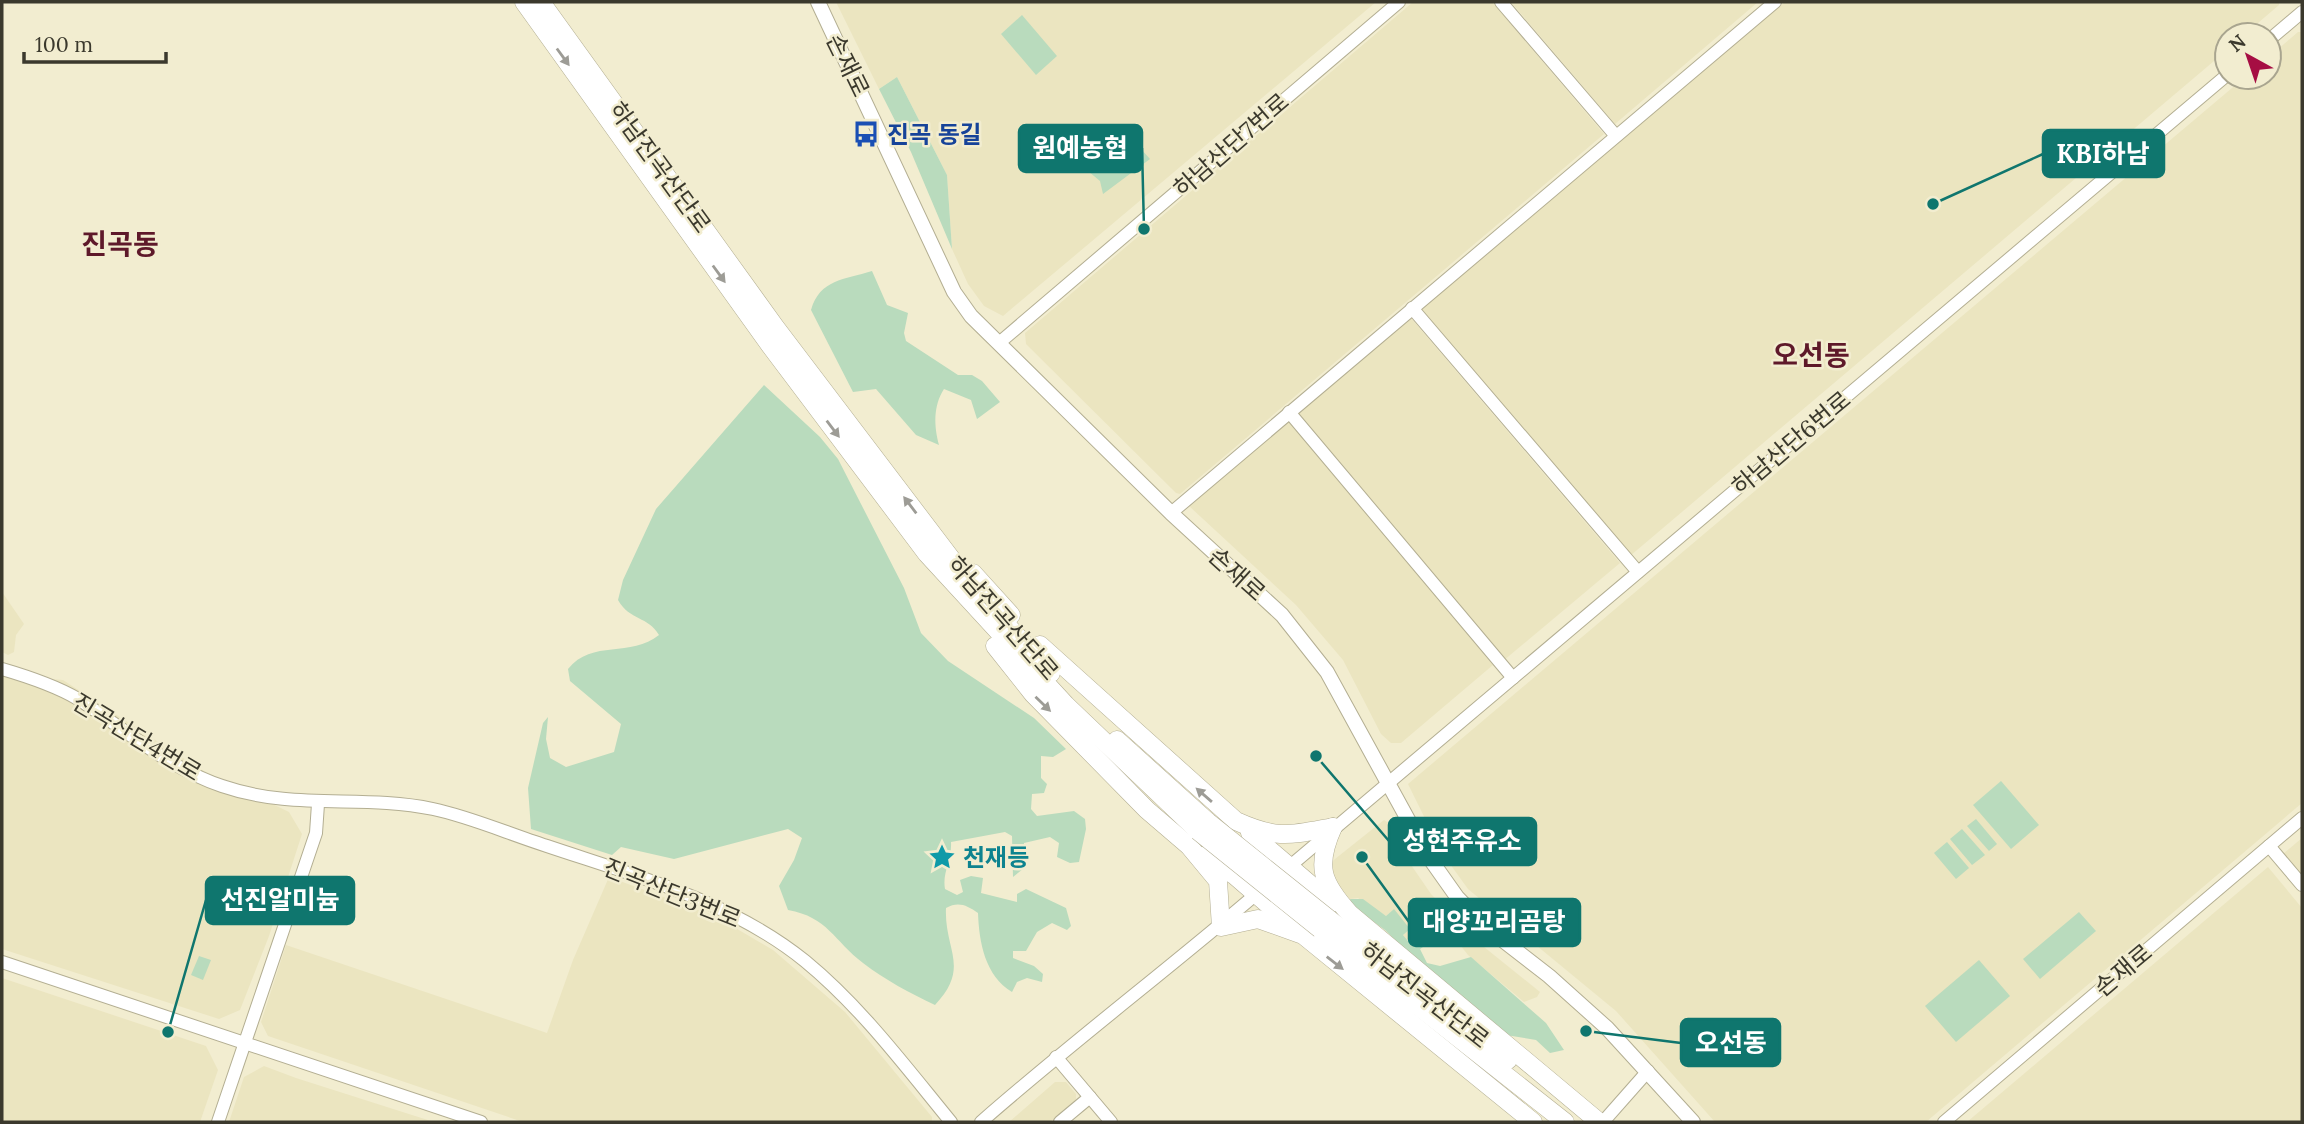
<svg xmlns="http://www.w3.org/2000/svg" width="2304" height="1124" viewBox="0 0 2304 1124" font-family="Lora,'Noto Sans KR',serif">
<rect width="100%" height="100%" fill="#f2edd0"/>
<!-- built -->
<g fill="#ebe5c0">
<polygon points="836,2 1376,2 1003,316 984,306 968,284 952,249 947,175 897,77 879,89"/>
<polygon points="1413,2 1492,2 1604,134 1180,494 1176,493 1026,344 1025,333"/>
<polygon points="1511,2 1758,2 1615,124"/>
<polygon points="1785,2 2279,2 2279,5 2244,35 2227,35 2227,50 1630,556 1421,309"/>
<polygon points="2298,32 2302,32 2302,803 1926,1122 1715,1122 1616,1011 1468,889 1442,853 1408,784 2245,77 2269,77 2269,57"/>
<polygon points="1410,317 1620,563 1503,661 1295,414"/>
<polygon points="1287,422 1293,424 1493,665 1401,743 1391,743 1381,734 1343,660 1296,605 1189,506"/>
<polygon points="2,592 24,624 16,635 14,652 8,655 2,652"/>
<polygon points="2,675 63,680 200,769 289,812 302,834 269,936 240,1010 219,1019 2,949"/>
<polygon points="1384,820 1390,824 1409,862 1431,894 1452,916 1413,947 1403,935 1410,929 1393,910 1386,916 1358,898 1350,899 1336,882 1330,863"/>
<polygon points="2302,838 2302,877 2283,854"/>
<polygon points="2268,867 2302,908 2302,1122 1967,1122"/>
<polygon points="609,877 715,916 773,950 845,1012 932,1117 932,1122 523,1122 268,1036 261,1022 286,945 547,1033 573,960"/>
<polygon points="1458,926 1540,992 1537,997 1524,1002 1468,955 1453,936"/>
<polygon points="2,978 206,1046 218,1070 200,1122 2,1122"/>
<polygon points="264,1066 296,1078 434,1122 229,1122 244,1077"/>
<polygon points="1055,1082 1066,1082 1076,1094 1076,1100 1050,1122 1009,1122"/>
</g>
<!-- green -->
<g fill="#b9dbbd">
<polygon points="1022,15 1057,56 1036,75 1001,34"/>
<polygon points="897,77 947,175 952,249 911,152 879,89"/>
<polygon points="1141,149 1150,159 1103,194 1100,181 1088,171 1092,162 1104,163 1120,153 1134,154"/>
<path d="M872 271 887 305 908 313 904 333 906 341 958 375H972L982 381 1000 402 977 419 971 400 944 389C933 406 934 426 939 445L916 435 876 389 853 392 811 310C820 279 844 280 872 271Z"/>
<path d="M764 385 820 437 838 459 904 588 921 633 948 661 1034 718 1066 749 1053 757 1041 756V778L1047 784 1044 793 1032 794 1031 809 1037 816 1074 811 1085 819 1086 829 1079 862 1070 863 1057 857 1059 843 1050 837 1024 843 1023 869 1013 877 1012 836 1005 832 951 842C952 861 942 872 945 889L957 895 963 892 960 880 971 876 983 878 981 893 1017 902V894L1026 889 1066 908 1071 926 1067 930 1052 923 1037 932 1026 951H1013V958L1034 966 1043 974 1042 982 1027 978 1017 982 1012 992C985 976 979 942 978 913 967 905 958 901 946 908 944 950 971 967 935 1005 910 993 885 980 863 963 834 941 828 917 788 910L779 886 794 860 802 838 788 829 674 859 621 847 612 855 531 829 528 788 543 723 548 717 546 739 550 758 566 767 614 752 621 724 570 681 568 669C592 639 631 658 659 635 648 616 630 621 618 600L623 580 656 509Z"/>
<polygon points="2001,781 2039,825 2011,849 1973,805"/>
<polygon points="1976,819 1997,844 1989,851 1967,826"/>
<polygon points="1962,829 1985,855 1972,865 1950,839"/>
<polygon points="1947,842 1969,868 1956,879 1934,853"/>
<polygon points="1350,899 1363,899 1386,916 1394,909 1410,929 1403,935 1413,947 1433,931 1438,937 1420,949 1427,963 1440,966 1471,957 1546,1023 1564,1050 1550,1053 1536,1040 1506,1035 1423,968 1385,930 1353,907"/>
<polygon points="2079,912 2096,931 2040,979 2023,959"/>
<polygon points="199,956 211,960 203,980 191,975"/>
<polygon points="1979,960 2010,996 1956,1042 1925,1006"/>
</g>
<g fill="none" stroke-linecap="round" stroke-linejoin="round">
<!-- minor casing -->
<g stroke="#b3ae92" stroke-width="14">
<g id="minor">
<polyline points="1501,2 1616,136"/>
<polyline points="2269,40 2302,12"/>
<polyline points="1412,308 1638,572"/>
<polyline points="999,343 1399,2"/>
<polyline points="1289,412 1513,678"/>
<polyline points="1171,513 1775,2"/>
<path d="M2 669C26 676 56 686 78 699 125 729 168 768 222 786 295 811 361 794 433 809 471 817 509 834 547 846 636 876 731 901 805 961 861 1007 905 1066 951 1122"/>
<polyline points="2269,846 2302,885"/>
<polyline points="1283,872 2227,75"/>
<polyline points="2,962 481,1122"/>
<polyline points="1056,1057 1111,1122"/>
<polyline points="218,1122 316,833 318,804"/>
<path d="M981 1122C1072 1042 1169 969 1261 890"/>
<polyline points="1060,1122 1090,1097"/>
<polyline points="1603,1122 1648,1071"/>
<polyline points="1944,1122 2302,818"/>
</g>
</g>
<!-- major casing -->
<g stroke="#b3ae92" stroke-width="16">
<polyline id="major" points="818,2 954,292 971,316 1171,513 1282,615 1327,672 1428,856 1457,897 1487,928 1549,976 1607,1028 1693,1122"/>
</g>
<!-- highway casing -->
<g stroke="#b3ae92" stroke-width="19">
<g id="highway">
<polyline points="524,2 769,344 927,554 1066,705 1198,831"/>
<polyline points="541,2 776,328 975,590"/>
<polyline points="973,573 1011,615"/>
<polyline points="994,611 1051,673"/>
<path d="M1040 645 1236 821C1278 840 1290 835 1333 827"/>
<polyline points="995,646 1033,694 1147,810 1189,846 1218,881 1221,927 1258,919 1303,935 1533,1122"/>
<polyline points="1117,740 1208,822"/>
<path d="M1333 827C1315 867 1322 883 1350 914L1599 1122"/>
<polyline points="1250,833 1332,903"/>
<polyline points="1203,856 1234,875 1294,927"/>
<polyline points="1329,919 1508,1060"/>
<polyline points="1320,929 1565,1122"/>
</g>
</g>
<!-- minor -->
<use href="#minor" stroke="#fff" stroke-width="12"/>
<!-- major -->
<use href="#major" stroke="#fff" stroke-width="14"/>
<!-- highway -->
<use href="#highway" stroke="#fff" stroke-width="18"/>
<!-- highway-bridge casing -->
<g stroke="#b3ae92" stroke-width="19" stroke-linecap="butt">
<g id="highway-bridge">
<polyline points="1208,822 1329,919"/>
<polyline points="1198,831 1320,929"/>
</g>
</g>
<!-- highway-bridge -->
<use href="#highway-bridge" stroke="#fff" stroke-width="18"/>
</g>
<!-- one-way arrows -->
<defs><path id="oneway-solid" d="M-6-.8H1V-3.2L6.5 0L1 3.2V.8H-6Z" transform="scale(1.75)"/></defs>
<g fill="#9d9c96">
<use href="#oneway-solid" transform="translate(563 57) rotate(54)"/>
<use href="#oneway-solid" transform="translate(719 274) rotate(54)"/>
<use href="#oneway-solid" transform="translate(833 429) rotate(53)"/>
<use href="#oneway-solid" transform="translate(910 505) rotate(-127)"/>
<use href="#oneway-solid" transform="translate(1043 704) rotate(44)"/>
<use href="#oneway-solid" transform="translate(1204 795) rotate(-139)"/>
<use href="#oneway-solid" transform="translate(1335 963) rotate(38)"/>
</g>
<!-- icons -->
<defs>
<g id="bus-bare" transform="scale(2.1)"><path d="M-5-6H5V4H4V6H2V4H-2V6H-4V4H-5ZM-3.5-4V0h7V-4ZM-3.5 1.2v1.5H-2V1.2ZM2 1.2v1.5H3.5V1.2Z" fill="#1a4fb4" stroke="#f2edd0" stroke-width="2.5" paint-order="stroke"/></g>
<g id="sight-bare" transform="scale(2.1)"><path d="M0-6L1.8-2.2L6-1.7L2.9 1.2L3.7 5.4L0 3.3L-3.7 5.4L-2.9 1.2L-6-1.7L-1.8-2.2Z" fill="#0f9aa8" stroke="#f2edd0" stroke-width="2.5" paint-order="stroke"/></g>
</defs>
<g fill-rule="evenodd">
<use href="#bus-bare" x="866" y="134"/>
<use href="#sight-bare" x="942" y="857"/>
</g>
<g text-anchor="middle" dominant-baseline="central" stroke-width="5" stroke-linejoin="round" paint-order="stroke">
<!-- street labels -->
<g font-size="24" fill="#3b392d" stroke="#f2edd0">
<text transform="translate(848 65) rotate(64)">손재로</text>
<text transform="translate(1231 145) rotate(-41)">하남산단7번로</text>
<text transform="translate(660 167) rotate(54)">하남진곡산단로</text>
<text transform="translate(1791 443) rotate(-40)">하남산단6번로</text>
<text transform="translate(1237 574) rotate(42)">손재로</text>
<text transform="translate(1003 618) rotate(49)">하남진곡산단로</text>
<text transform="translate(137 737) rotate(31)">진곡산단4번로</text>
<text transform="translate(672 893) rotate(22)">진곡산단3번로</text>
<text transform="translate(2123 970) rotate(-40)">손재로</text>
<text transform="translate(1425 995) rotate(38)">하남진곡산단로</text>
</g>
<!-- transit labels -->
<g font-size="24" font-weight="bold" fill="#164399" stroke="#f2edd0" text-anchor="start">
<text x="887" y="134">진곡 동길</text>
</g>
<!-- culture labels -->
<g font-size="24" font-weight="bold" fill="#0d838f" stroke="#f2edd0" text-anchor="start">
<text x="963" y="857">천재등</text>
</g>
<!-- quarter labels -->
<g font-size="28" font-weight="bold" fill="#5e192a" stroke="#f2edd0">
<text x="120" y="244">진곡동</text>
<text x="1811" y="355">오선동</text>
</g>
</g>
<!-- callouts -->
<path fill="none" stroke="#0f766e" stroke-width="2.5" d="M1144 229L1142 148M1933 204L2043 154M1316 756L1389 841M168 1032L206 900M1362 857L1409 922M1586 1031L1681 1043"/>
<g fill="#0f766e" stroke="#f2edd0" stroke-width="2.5">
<circle cx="1144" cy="229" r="7"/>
<circle cx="1933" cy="204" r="7"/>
<circle cx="1316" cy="756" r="7"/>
<circle cx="168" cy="1032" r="7"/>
<circle cx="1362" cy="857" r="7"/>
<circle cx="1586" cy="1031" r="7"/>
</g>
<g fill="#0f766e" stroke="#0f766e" stroke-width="2.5">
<rect x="1019" y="125" width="123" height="47" rx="7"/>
<rect x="2043" y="130" width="121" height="47" rx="7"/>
<rect x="1389" y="818" width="147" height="47" rx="7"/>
<rect x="206" y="877" width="148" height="47" rx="7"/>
<rect x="1409" y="899" width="171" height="47" rx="7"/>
<rect x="1681" y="1019" width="99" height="47" rx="7"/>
</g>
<g font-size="26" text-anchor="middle" font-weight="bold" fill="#fff">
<text x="1080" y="157">원예농협</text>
<text x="2103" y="163">KBI하남</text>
<text x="1462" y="850">성현주유소</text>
<text x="280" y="909">선진알미늄</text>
<text x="1494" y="931">대양꼬리곰탕</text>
<text x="1731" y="1052">오선동</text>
</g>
<!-- border -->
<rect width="2304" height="1124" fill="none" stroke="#3b392d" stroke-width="7"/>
<!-- north arrow -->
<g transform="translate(2248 56) rotate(320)"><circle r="33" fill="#f2edd0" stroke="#a9a58f" stroke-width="2"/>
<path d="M0-5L12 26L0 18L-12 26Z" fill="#a60e43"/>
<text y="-10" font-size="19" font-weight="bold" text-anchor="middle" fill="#3b392d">N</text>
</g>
<!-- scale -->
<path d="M24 52v10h142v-10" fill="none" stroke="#3b392d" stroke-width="3.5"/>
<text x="35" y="52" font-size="21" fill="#3b392d" stroke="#f2edd0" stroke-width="5" paint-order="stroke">100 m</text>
</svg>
